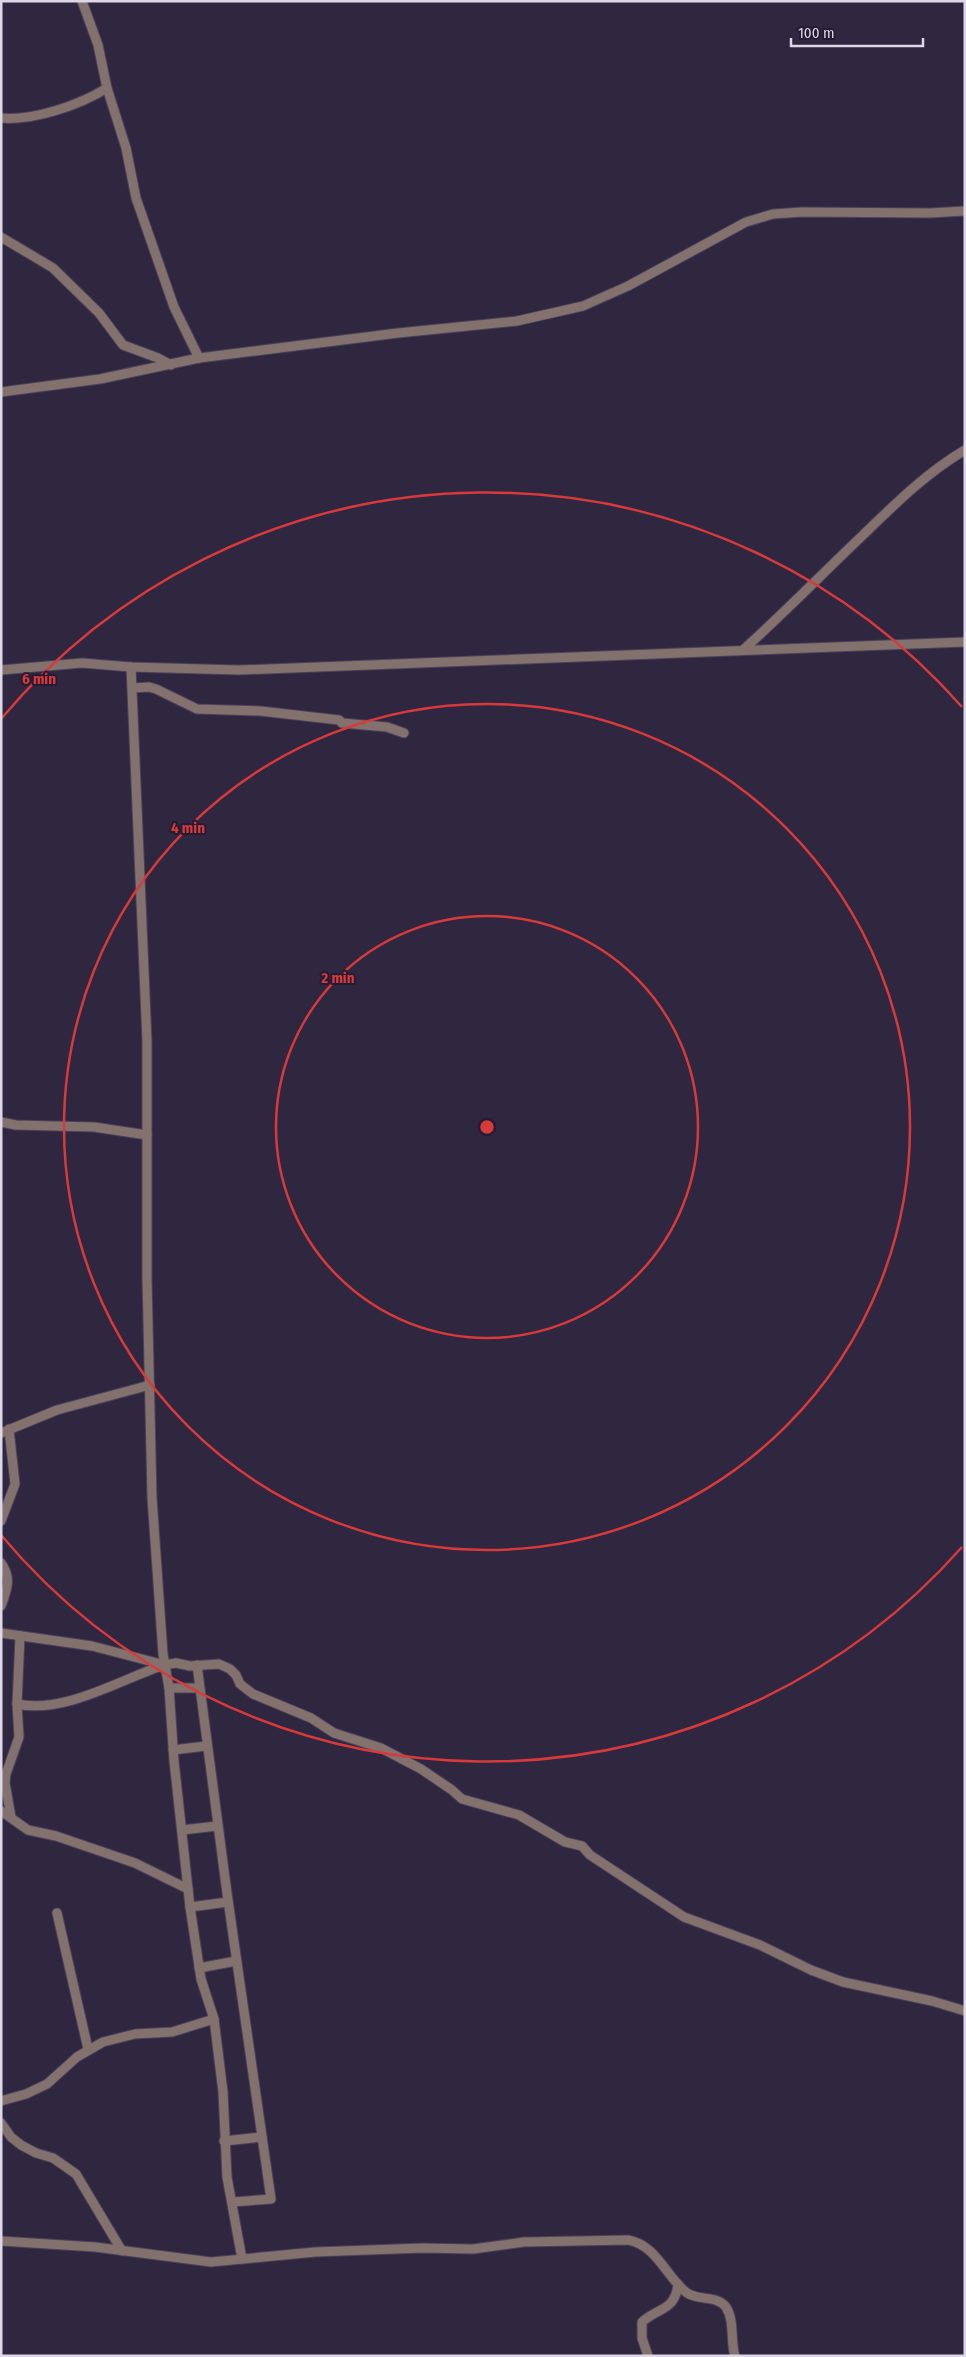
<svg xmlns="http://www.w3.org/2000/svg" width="966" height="2357" viewBox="0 0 966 2357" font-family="'Fira Sans Condensed',sans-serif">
<rect width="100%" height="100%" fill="#2f263f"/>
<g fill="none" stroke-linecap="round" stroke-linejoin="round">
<!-- minor casing -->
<g stroke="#4b425a" stroke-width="11">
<g id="minor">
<polyline points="82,1 98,45 107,88 126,148 136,198 174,307 199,358"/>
<path d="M1 118C33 121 80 105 107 88"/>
<polyline points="1,237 53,268 99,313 123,345 158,358 171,365"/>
<polyline points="1,392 100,379 199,358 398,333 517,321 583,306 628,286 746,222 773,214 802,212 930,213 965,211"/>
<path d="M743 650C784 613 822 574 862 536 894 505 926 473 965 450"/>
<polyline points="131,667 147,1041 147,1278 152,1498 163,1654 169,1688 174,1761 190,1907 201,1979 214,2019 223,2092 227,2177 242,2259"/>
<polyline points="1,670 82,663 131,667 239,670 965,642"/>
<polyline points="133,688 149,687 156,689 197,709 260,711 339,720 342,723 387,727 404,733"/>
<polyline points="1,1122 16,1125 94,1127 147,1135"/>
<polyline points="1,1433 57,1410 150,1385"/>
<polyline points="1,1521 15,1484 9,1429"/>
<path d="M1 1563C12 1578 7 1590 1 1606"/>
<polyline points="1,1633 92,1646 165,1665 176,1663 190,1666 219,1664 230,1669 236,1675 240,1684 253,1694 311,1718 334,1733 381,1748 421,1769 452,1790 462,1799 519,1815 565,1842 582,1846 590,1855 684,1917 760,1945 811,1970 843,1982 932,2001 965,2011"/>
<polyline points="197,1665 227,1893 271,2199 233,2202"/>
<polyline points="169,1688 198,1688"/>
<path d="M17 1704C65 1714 119 1680 164 1665"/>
<polyline points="173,1750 206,1746"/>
<polyline points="1,1811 28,1830 56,1836 135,1863 188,1889"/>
<polyline points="11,1817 5,1783 6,1774 19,1737 17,1704 20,1636"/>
<polyline points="182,1830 217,1826"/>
<polyline points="190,1907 228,1902"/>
<polyline points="57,1913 88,2049"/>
<polyline points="199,1968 236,1961"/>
<polyline points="1,2101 26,2094 47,2084 77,2057 103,2042 135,2034 172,2032 214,2019"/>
<polyline points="1,2123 11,2137 21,2145 36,2153 53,2158 76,2174 122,2251"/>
<polyline points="224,2141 262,2137"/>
<path d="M1 2241 95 2247 211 2262 315 2252 422 2248 473 2249 524 2242 628 2240C657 2245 666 2277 687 2293 699 2301 717 2295 726 2307 735 2321 730 2340 735 2356"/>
<path d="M648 2356 642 2338V2322C659 2307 675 2311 678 2284"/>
</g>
</g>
<!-- minor -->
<use href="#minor" stroke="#82716c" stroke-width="9"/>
</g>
<!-- distance rings -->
<g fill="none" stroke="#d73a3b" stroke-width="2.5">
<circle cx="487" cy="1127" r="211"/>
<circle cx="487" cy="1127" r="423"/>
<path d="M962 1547A634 634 0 0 1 1 1535M1 719A634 634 0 0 1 962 707"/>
</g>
<circle cx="487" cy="1127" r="8" fill="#d73a3b" stroke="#251c34" stroke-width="2.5"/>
<g font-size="15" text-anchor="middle" font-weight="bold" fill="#d73a3b" stroke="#251c34" stroke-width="4" stroke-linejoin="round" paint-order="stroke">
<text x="39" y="684">6 min</text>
<text x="188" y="833">4 min</text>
<text x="338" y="983">2 min</text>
</g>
<!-- border -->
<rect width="966" height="2357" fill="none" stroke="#ddd8e8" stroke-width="5"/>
<!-- scale -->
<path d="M791 38v8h132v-8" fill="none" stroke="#ddd8e8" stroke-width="2.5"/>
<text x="798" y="38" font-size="15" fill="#ddd8e8" stroke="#251c34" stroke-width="4" paint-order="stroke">100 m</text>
</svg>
